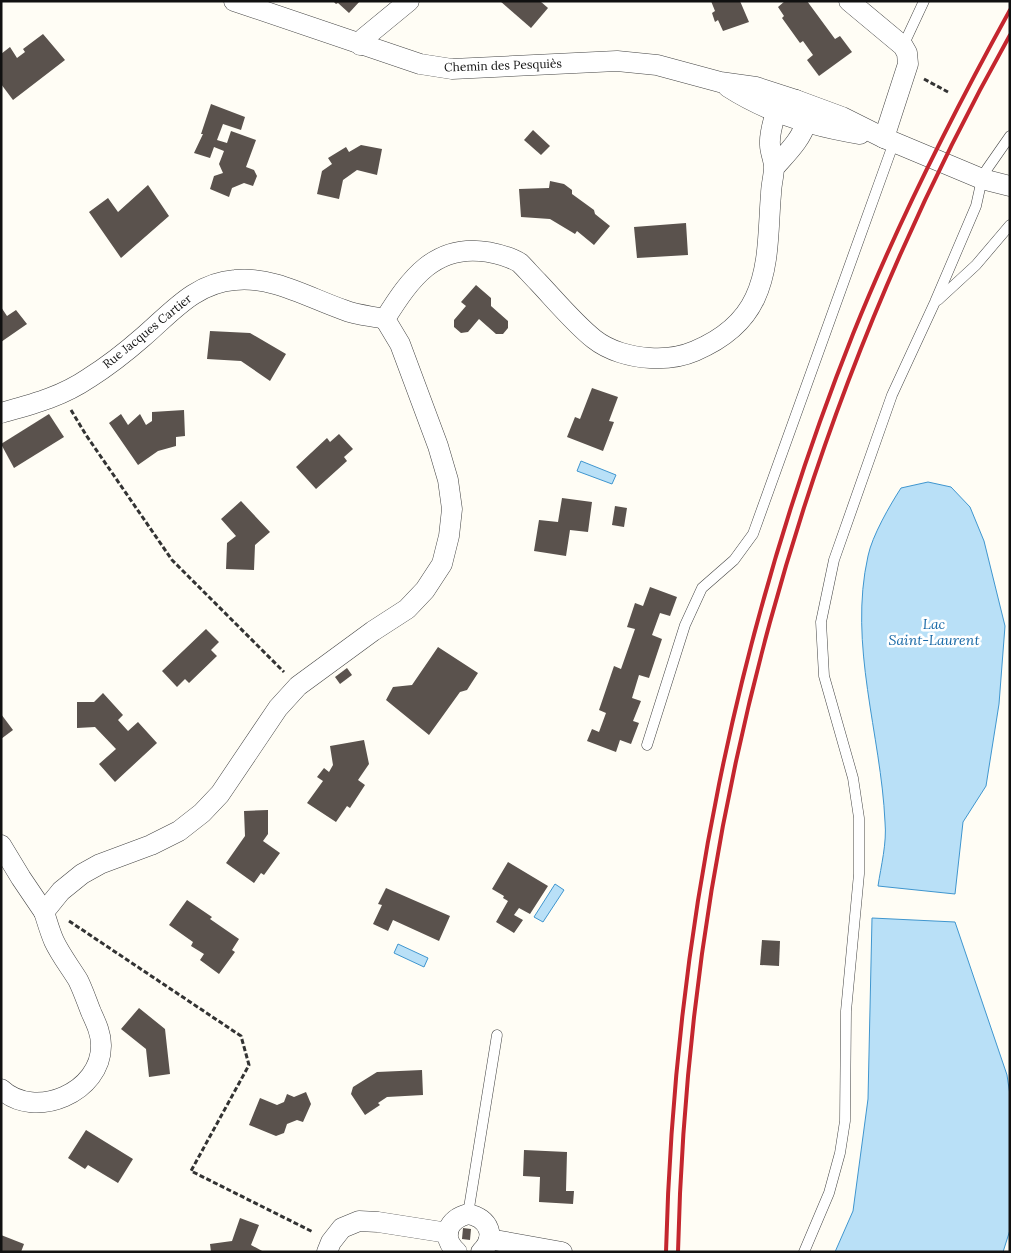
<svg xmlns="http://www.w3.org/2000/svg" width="1011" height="1253" viewBox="0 0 1011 1253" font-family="Lora,serif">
<rect width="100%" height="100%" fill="#fffdf5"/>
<!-- water -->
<g fill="#b9e0f7" stroke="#3f96cf">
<polygon points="581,461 616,475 612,484 577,471"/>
<path d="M928 482 951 487 970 507 984 541 1005 626 999 704 986 786 963 822 955 894 878 886C881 866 887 843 885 822 881 734 848 645 868 556 872 536 890 505 901 488Z"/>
<polygon points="555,884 564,890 543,922 534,917"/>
<polygon points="872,918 955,922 1007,1075 1010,1095 1010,1230 1003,1252 835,1252 853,1211 868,1099"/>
<polygon points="398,944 428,958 424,967 394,953"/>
</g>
<!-- building -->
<g fill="#5a524d">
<polygon points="333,1 360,1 349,13 338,3 336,4"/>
<polygon points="500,1 540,1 548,8 531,28"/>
<polygon points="711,1 740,1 749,22 723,31 718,20 715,22 712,13 715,11"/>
<polygon points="785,1 807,1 835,39 840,36 852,52 819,76 807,60 813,55 803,41 800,43 782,18 784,16 778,7"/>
<polygon points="43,34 65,60 13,100 1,84 1,54 10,47 17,58 25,52 23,49"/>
<polygon points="211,104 245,117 241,130 223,124 217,140 227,143 231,131 256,140 246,167 254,170 257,176 253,186 244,183 232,188 229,197 210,189 214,176 223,173 219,164 224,151 214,147 210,158 194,153 203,134 201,134"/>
<polygon points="533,130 550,146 541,155 524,140"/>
<polygon points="361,145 382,149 377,175 357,170 343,180 339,199 317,194 322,171 332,164 328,158 346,147 349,152"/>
<polygon points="550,181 564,184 572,190 572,194 594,210 595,214 610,226 594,245 577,231 575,234 550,219 521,217 519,189 549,188"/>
<polygon points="148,185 169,216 121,258 89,212 108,198 118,212"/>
<polygon points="686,223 688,255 637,258 634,227"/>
<polygon points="476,285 491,298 491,306 508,321 508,328 503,334 496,334 479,319 468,332 461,333 454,327 454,320 466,306 461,302"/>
<polygon points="1,307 7,316 16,310 27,324 1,342"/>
<polygon points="210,331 250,333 286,354 270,381 241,361 207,359"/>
<polygon points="592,388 618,397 609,421 614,422 603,451 567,437 575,417 580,419"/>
<polygon points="184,410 185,436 176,437 176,446 158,451 138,465 109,423 121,414 128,425 140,414 146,425 152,421 152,412"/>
<polygon points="49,414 64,437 14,468 1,444"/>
<polygon points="339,434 353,449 344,457 347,461 316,489 296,467 327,438 330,442"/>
<polygon points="562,498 592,502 588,532 570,530 566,556 534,551 539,520 558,522"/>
<polygon points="241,501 270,532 255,545 254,570 226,569 227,543 236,536 221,519"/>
<polygon points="615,506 627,508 624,527 612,525"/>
<polygon points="650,587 677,597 670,616 660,613 652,635 662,639 649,678 639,675 632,698 641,701 633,721 639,723 631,744 620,740 616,752 587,741 592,729 599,732 606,713 599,710 614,666 621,669 635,629 627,627 635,603 643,606"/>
<polygon points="206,629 219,642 211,650 217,656 189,683 185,679 177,687 162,671"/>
<polygon points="438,647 478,673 467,690 460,692 429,735 386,700 393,687 412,685"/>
<polygon points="347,668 352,675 340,684 335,677"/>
<polygon points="103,693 123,715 118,720 128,731 138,722 157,743 115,782 99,764 116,749 95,727 77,728 77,702 94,702"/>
<polygon points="1,714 13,730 1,739"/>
<polygon points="364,740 369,764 358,780 365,785 350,808 347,806 336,822 307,803 323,781 317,777 324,768 329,772 333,765 330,746"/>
<polygon points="268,810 268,834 263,841 280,853 264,875 261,873 254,883 226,863 245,836 244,811"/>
<polygon points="508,862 548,886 530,914 519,908 514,915 523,920 514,933 496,922 508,901 503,898 504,896 492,889"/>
<polygon points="386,888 450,916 439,941 393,920 388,931 373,924 382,905 378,904"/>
<polygon points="187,900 212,917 210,919 239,939 232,950 235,952 219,974 200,960 204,954 191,946 193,942 169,925"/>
<polygon points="762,940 780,941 779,966 760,965"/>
<polygon points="139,1008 165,1029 170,1074 149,1077 146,1049 121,1029"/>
<polygon points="422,1070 423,1095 387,1097 378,1103 380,1105 365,1115 351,1094 353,1087 377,1072"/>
<polygon points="306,1092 311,1104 303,1122 297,1120 287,1124 284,1133 276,1136 249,1125 260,1098 277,1105 284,1102 287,1094 294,1097"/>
<polygon points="86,1130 133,1159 118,1183 88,1165 85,1169 68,1158"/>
<polygon points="524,1150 567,1152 566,1191 574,1191 573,1204 539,1202 540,1177 523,1176"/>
<polygon points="240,1218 259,1225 251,1245 264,1252 211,1252 210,1244 232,1241"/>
<polygon points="463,1228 471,1229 470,1240 462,1239"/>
<polygon points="1,1235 24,1244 21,1252 1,1252"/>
</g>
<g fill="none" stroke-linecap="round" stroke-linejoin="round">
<!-- lane casing -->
<g stroke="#444" stroke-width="11">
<g id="lane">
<polyline points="903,46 924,1"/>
<polyline points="938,300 976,265 1010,225"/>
<polyline points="647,745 685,625 702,588 734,560 753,534 894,142"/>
<polyline points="468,1214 497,1035"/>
<polyline points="804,1252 829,1193 840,1153 845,1121 846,1011 859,874 859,818 853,778 824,676 821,622 834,560 892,395 935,302 976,206 982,179 987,169 1010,136"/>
</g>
</g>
<!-- street casing -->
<g stroke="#444" stroke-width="21">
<g id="street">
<polyline points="234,1 420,64 452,69 617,61 657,65 720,82 756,87 796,100 842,117 884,138 982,179 1010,186"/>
<polyline points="849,1 903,46 907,53 908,64 884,138"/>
<polyline points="360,45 364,38 409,1"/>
<path d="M728 87C767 112 815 127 860 134"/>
<path d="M1 413C33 404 61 397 89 378 108 366 127 351 143 337 172 312 195 283 235 280 273 276 309 298 344 310 356 315 371 316 385 319"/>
<polyline points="1,845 21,878 44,912"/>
<path d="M1 1089C35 1121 102 1092 101 1045 101 1033 96 1023 91 1012 87 1002 83 990 78 980 70 967 60 954 54 941 50 932 47 921 44 912L61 891 82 874 100 864 151 845 179 831 202 813 220 794 278 708 298 686 373 631 407 609 425 590 442 564 449 536 452 509 448 480 438 446 400 344 385 319C410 279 435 243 488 252 498 254 511 257 520 263 526 269 532 276 538 282 555 300 575 324 594 339 609 351 631 357 650 358 665 359 681 357 695 351 721 340 743 324 755 298 770 266 768 228 771 194 771 185 774 176 774 167 774 160 770 152 770 145 769 134 773 122 776 112L796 100 806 122C802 139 786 154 774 168"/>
<polyline points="489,1239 562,1252"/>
<polyline points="327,1252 331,1242 342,1228 359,1221 378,1222 448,1233"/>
<path d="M457 1252C440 1237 448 1219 468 1214 489 1218 497 1237 481 1252"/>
</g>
</g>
<!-- path -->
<g stroke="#333" stroke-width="3" stroke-dasharray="5 2.5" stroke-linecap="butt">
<polyline points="924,79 948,92"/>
<polyline points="71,410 86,435 172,560 284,672"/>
<polyline points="69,921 241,1036 249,1065 191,1171 313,1232"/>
</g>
<!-- lane -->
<use href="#lane" stroke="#fff" stroke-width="10"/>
<!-- street -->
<use href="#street" stroke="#fff" stroke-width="20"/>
<!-- rail -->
<g stroke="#c4262e" stroke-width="4">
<path d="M666 1252C674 937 737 626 853 334 898 222 952 115 1010 10"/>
<path d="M678 1252C688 826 802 406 1010 35"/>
</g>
</g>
<g text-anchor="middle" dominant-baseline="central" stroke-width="5" stroke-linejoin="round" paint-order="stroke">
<!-- street labels -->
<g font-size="12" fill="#111" stroke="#fff">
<text transform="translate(503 65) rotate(-2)">Chemin des Pesquiès</text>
<text transform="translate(147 331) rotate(-39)">Rue Jacques Cartier</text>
</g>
<!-- water labels -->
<g font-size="14" font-style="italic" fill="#1768a6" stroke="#fff">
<text x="934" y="624">Lac<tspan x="934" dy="16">Saint-Laurent</tspan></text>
</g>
</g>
<!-- border -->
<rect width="1011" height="1253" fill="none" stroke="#111111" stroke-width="5"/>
</svg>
